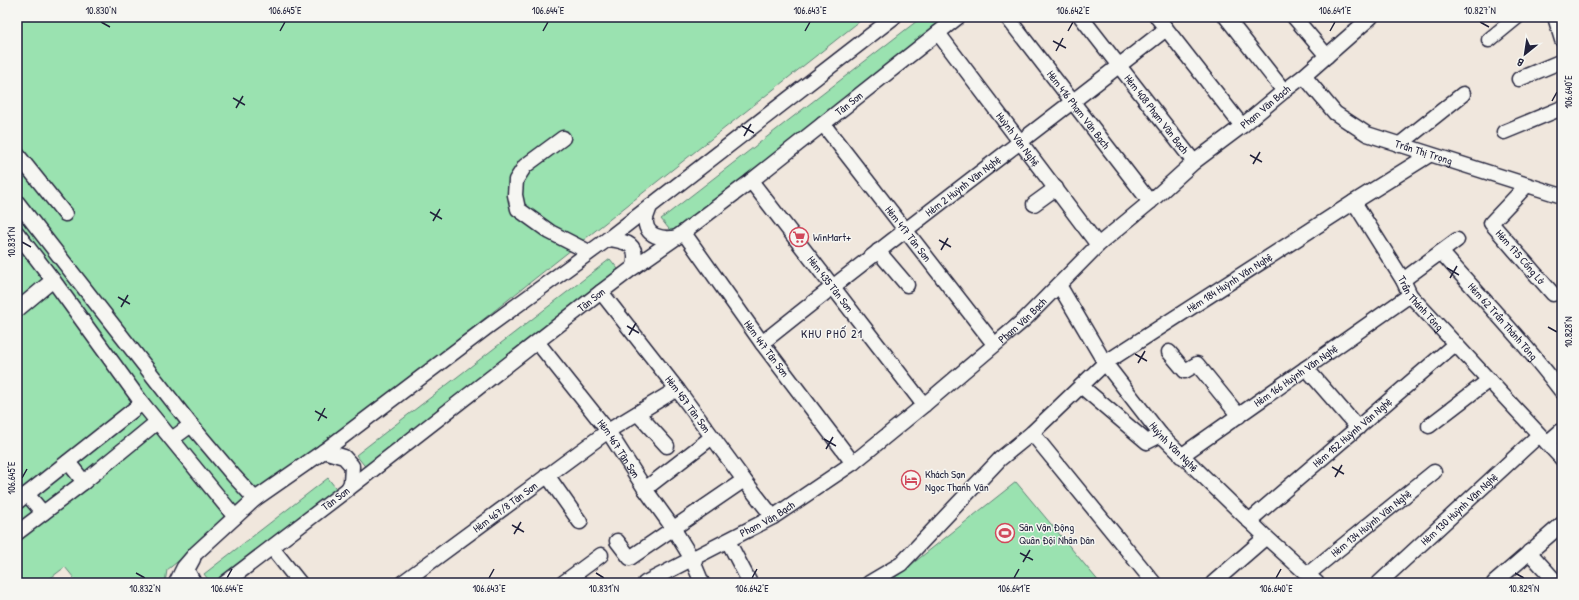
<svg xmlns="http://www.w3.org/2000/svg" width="1579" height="600" viewBox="0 0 1579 600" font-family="'Patrick Hand',sans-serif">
<rect width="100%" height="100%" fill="#f0e7dd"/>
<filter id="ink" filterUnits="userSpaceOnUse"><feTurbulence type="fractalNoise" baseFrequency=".025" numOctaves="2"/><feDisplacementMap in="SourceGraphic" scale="8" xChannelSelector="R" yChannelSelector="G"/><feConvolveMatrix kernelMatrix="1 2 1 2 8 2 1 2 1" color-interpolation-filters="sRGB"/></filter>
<g filter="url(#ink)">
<!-- green -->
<g fill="#9ae2b0" stroke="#5e8276">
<polygon points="17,17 865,17 167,570 165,583 78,583 65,567 44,583 17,583"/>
<polygon points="922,17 953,17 677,239 661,219"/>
<polygon points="610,259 626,279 371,474 356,455"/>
<polygon points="328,478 341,495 225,583 211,583 204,574"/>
<polygon points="1016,482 1100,583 888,583"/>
</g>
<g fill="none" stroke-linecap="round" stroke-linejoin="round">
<!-- minor casing -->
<g stroke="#22223b" stroke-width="17">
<g id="minor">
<path id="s1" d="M1007 17 1150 202"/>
<path id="s2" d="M1081 17 1194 162"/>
<polyline points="1157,17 1242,126"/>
<polyline points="1226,17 1284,91"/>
<polyline points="1294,17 1327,56"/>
<polyline points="1555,17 1562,40"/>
<path id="s3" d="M938 33 1098 245"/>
<polyline points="1489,40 1517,17"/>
<path id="s4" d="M1304 76 1335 113 1367 134 1562 196"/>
<polyline points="1519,79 1562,61"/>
<path id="s5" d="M823 124 994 344"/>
<polyline points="1504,132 1562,108"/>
<polyline points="563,138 525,166 516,180 515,195 518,209 550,232 589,252"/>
<polyline points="1399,145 1463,94"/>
<polyline points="17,154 65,214"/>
<path id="s6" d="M1429 155 1354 202 1403 280 1410 295 1562 459"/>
<path id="s7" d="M751 181 924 405"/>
<path id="s8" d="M1527 185 1491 223 1553 294"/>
<polyline points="17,202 191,425 233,475 255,499"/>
<polyline points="1034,204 1056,188"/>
<path d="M650 206C649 210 647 214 646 218 643 237 664 240 677 237"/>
<polyline points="17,233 53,280 142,403 235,517"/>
<path id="s9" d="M684 233 762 343 853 463"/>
<path d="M608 239C627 241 639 244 634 267"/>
<polyline points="878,251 907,285"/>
<path id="s10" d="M1441 252C1482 298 1525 343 1562 392"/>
<polyline points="1403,280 1457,240"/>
<path id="s11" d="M1059 285 1105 363 1161 435 1266 537 1317 583"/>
<path id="s12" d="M601 292 677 389 744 480 773 517"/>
<polyline points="17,310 53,280"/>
<path id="s13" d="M538 343 608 431 645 489 673 528 692 559 702 583"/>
<path id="s14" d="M762 343C895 236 1032 134 1166 29"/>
<polyline points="1169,352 1185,371 1197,364 1239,416"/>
<polyline points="1306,368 1358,428"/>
<polyline points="1081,386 1147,442 1161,435"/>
<polyline points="638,414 667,446"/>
<polyline points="1429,426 1489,380"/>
<polyline points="1032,433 1154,583"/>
<polyline points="172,439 191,425"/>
<polyline points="1547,443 1562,430"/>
<polyline points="324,451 344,457 352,466 351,483 348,489"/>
<path id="s15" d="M1181 456 1410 295"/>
<polyline points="68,462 84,482"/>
<polyline points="547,475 580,522"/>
<polyline points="645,489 712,437"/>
<polyline points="27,494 43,513"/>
<polyline points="17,502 142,403"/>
<path id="s16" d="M1249 521 1455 344"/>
<polyline points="17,533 84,482 157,422"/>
<polyline points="617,541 630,558 744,480"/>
<polyline points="728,541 750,583"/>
<polyline points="272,548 300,583"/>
<polyline points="1529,552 1557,583"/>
<polyline points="193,559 187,570 194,583"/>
<path id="s17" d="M1308 574 1434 472"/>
<polyline points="176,583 184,567 196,553 255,499 324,451 490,325 608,239 894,17"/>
<path id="s18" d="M225 583 348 489 601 292 634 267 677 237 751 181 958 17"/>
<path id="s19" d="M402 583 608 431 677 389"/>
<polyline points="563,583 601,555"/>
<path id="s20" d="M645 583 773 517 853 463 924 405 1025 319 1098 245 1150 202 1194 162 1242 126 1284 91 1304 76 1371 17"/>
<path id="s21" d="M869 583 901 564 1000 459 1032 433 1105 363 1354 202"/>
<polyline points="1213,583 1266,537"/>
<path id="s22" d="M1379 583 1539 435"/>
<polyline points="1494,583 1562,524"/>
</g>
</g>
<!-- minor -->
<use href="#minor" stroke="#f6f6f2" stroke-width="14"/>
</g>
</g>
<!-- ticks -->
<path fill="none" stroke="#22223b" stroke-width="1.5" d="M101 22 110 27M1480 22 1489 27M280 31 285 22M543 31 548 22M805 31 810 22M1068 31 1073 22M1330 31 1335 22M1053 41 1066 48M1056 51 1063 38M233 98 245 105M1552 101 1557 92M236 108 243 96M742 126 754 133M744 136 751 124M1250 155 1262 162M1253 164 1260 152M430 212 442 219M433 221 440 209M939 240 951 247M22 242 31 247M941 250 948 238M1447 268 1459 275M1450 278 1457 266M118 297 130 304M121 307 128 295M627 326 639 333M1548 327 1557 332M629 335 636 323M1135 354 1147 361M1138 363 1145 351M315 411 327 418M318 421 325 408M824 439 836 446M826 449 833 437M1332 467 1344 474M1335 477 1342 465M22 478 27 469M512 525 524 532M514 534 521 522M1020 553 1033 560M1023 562 1030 550M136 573 145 578M596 573 604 578M1515 573 1524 578M227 578 232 569M489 578 494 569M752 578 757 569M1014 578 1019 569M1276 578 1281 569"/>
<!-- icons -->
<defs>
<g id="supermarket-ring" transform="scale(1)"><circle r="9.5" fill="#f6f6f2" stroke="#d1495b" stroke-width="1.5"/><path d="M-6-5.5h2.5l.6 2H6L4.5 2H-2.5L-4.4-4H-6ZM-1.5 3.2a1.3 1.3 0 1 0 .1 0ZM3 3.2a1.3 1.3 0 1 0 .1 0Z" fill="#d1495b"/></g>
<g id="hotel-ring" transform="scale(1)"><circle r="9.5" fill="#f6f6f2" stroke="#d1495b" stroke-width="1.5"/><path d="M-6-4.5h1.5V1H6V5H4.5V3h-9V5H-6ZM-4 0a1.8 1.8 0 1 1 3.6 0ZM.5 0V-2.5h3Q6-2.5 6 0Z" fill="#d1495b"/></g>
<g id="stadium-ring" transform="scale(1)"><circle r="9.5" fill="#f6f6f2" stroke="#d1495b" stroke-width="1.5"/><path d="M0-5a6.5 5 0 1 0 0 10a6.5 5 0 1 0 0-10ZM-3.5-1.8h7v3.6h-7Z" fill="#d1495b"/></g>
</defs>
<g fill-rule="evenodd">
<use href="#supermarket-ring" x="799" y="237"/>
<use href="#hotel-ring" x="911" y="480"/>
<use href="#stadium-ring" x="1005" y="533"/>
</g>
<g text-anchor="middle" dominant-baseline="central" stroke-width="3" stroke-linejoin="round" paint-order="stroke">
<!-- street labels -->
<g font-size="11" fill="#22223b" stroke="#f6f6f2">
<text stroke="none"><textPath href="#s18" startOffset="787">Tân Sơn</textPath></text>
<text stroke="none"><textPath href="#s20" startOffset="786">Phạm Văn Bạch</textPath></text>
<text stroke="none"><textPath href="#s1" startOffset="117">Hẻm 416 Phạm Văn Bạch</textPath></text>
<text stroke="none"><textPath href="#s2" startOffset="123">Hẻm 408 Phạm Văn Bạch</textPath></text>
<text stroke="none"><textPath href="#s3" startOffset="133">Huỳnh Văn Nghệ</textPath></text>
<text stroke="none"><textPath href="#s4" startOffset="146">Trần Thị Trọng</textPath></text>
<text stroke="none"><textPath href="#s14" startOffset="255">Hẻm 2 Huỳnh Văn Nghệ</textPath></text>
<text stroke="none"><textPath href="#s5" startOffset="139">Hẻm 417 Tân Sơn</textPath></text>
<text stroke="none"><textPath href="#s8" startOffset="97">Hẻm 175 Cống Lở</textPath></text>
<text stroke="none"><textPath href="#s21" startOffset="472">Hẻm 184 Huỳnh Văn Nghệ</textPath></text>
<text stroke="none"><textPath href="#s7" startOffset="130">Hẻm 435 Tân Sơn</textPath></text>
<text stroke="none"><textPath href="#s18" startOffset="463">Tân Sơn</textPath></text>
<text stroke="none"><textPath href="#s6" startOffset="210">Trần Thánh Tông</textPath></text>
<text stroke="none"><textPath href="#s20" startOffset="462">Phạm Văn Bạch</textPath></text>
<text stroke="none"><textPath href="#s10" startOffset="93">Hẻm 62 Trần Thánh Tông</textPath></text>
<text stroke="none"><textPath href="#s9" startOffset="142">Hẻm 447 Tân Sơn</textPath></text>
<text stroke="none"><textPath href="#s15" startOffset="140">Hẻm 166 Huỳnh Văn Nghệ</textPath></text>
<text stroke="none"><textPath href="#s12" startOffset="142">Hẻm 457 Tân Sơn</textPath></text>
<text stroke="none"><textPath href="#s16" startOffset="136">Hẻm 152 Huỳnh Văn Nghệ</textPath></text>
<text stroke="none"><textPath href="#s11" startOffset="199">Huỳnh Văn Nghệ</textPath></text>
<text stroke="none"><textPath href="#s13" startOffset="133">Hẻm 467 Tân Sơn</textPath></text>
<text stroke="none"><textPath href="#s18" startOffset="139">Tân Sơn</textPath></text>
<text stroke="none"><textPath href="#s19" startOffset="128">Hẻm 467/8 Tân Sơn</textPath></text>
<text stroke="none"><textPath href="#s22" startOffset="109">Hẻm 130 Huỳnh Văn Nghệ</textPath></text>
<text stroke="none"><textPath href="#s20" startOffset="138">Phạm Văn Bạch</textPath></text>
<text stroke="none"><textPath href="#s17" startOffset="81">Hẻm 134 Huỳnh Văn Nghệ</textPath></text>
</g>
<!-- poi labels -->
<g font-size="11" fill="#22223b" stroke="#f6f6f2" text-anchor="start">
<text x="813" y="237">WinMart+</text>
<text x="925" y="474">Khách Sạn<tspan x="925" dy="13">Ngọc Thanh Vân</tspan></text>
<text x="1019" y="527">Sân Vận Động<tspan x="1019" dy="13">Quân Đội Nhân Dân</tspan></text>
</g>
<!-- neighbourhood labels -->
<g font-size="12" letter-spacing="1" fill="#22223b" stroke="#f6f6f2">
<text x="832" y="333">KHU PHỐ 21</text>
</g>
</g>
<!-- margin -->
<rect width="1579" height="600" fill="none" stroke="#f6f6f2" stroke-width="44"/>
<!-- north arrow -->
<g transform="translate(1525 54) rotate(210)" stroke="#f6f6f2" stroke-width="3" paint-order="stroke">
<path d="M0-3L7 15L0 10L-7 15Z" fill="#22223b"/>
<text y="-6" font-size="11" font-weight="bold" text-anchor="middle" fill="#22223b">B</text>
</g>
<rect x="22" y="22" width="1535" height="556" fill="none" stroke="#22223b" stroke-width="1.5"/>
<g font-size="10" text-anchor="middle" fill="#22223b">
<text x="101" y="14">10.830°N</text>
<text x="285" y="14">106.645°E</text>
<text x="548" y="14">106.644°E</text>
<text x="810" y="14">106.643°E</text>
<text x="1073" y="14">106.642°E</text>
<text x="1335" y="14">106.641°E</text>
<text x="1480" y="14">10.827°N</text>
<text transform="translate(1568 92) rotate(-90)" y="4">106.640°E</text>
<text transform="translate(11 242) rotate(-90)" y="4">10.831°N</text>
<text transform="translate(1568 332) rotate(-90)" y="4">10.828°N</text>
<text transform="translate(11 478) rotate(-90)" y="4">106.645°E</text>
<text x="145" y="592">10.832°N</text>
<text x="227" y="592">106.644°E</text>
<text x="489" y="592">106.643°E</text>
<text x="604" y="592">10.831°N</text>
<text x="752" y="592">106.642°E</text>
<text x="1014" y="592">106.641°E</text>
<text x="1276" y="592">106.640°E</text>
<text x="1524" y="592">10.829°N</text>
</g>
</svg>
